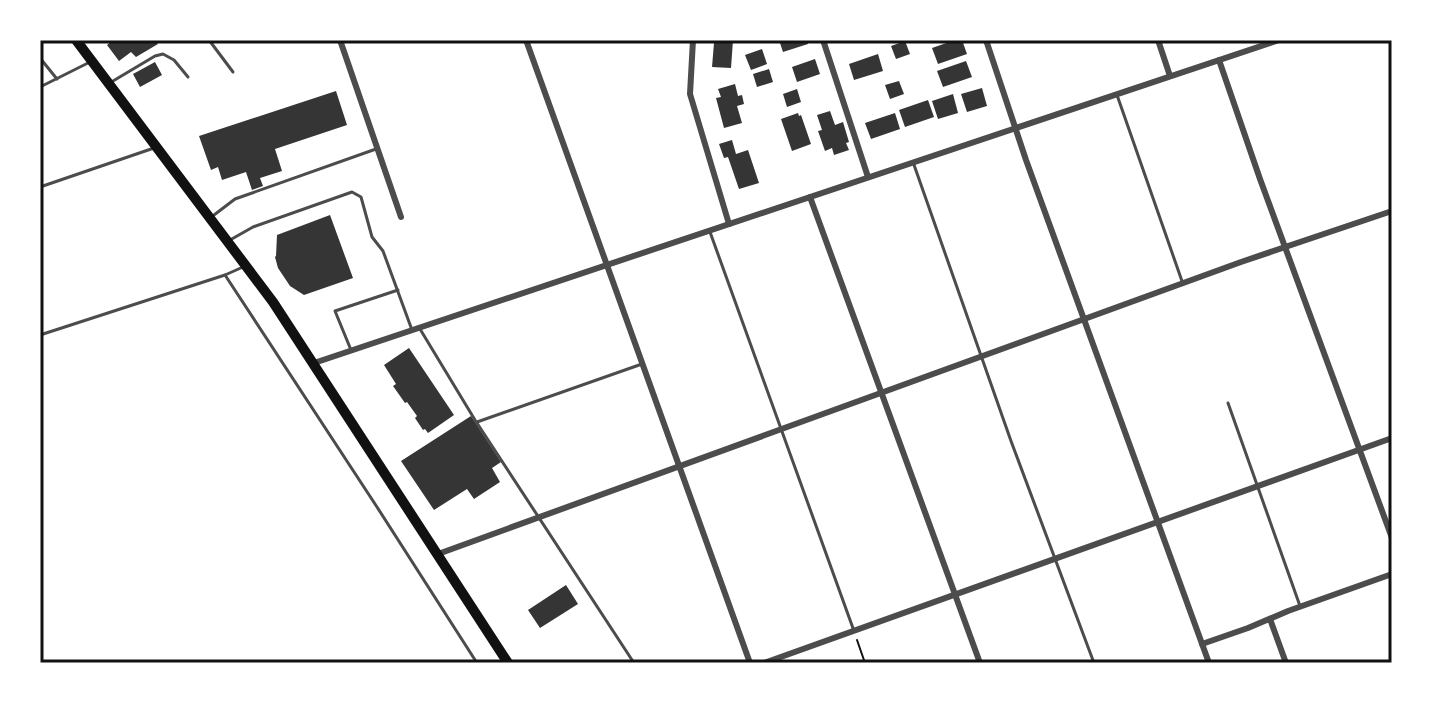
<svg xmlns="http://www.w3.org/2000/svg" width="1432" height="703" viewBox="0 0 1432 703" font-family="Helvetica,sans-serif">
<rect width="100%" height="100%" fill="#fff"/>
<!-- building -->
<g fill="#353535">
<polygon points="113,40 155,40 158,44 136,57 131,52 119,61 107,45"/>
<polygon points="717,40 733,40 731,68 712,67 714,43 717,43"/>
<polygon points="779,40 807,40 808,44 783,52"/>
<polygon points="955,40 962,40 967,54 938,64 932,48"/>
<polygon points="905,41 910,54 896,59 891,46"/>
<polygon points="762,49 767,64 751,70 745,55"/>
<polygon points="878,54 883,71 854,80 849,64"/>
<polygon points="815,59 820,74 797,82 792,67"/>
<polygon points="966,61 972,77 943,87 937,71"/>
<polygon points="155,62 162,75 140,87 133,74"/>
<polygon points="769,69 773,82 757,87 753,74"/>
<polygon points="899,81 904,94 890,99 885,85"/>
<polygon points="735,84 738,96 742,95 744,104 737,106 742,123 724,128 716,98 721,97 718,89"/>
<polygon points="982,88 987,106 967,112 961,94"/>
<polygon points="797,89 801,102 787,107 783,94"/>
<polygon points="336,91 347,125 275,149 282,171 260,178 263,186 252,190 246,172 222,180 218,167 211,170 199,136"/>
<polygon points="953,94 958,113 938,119 932,101"/>
<polygon points="928,100 934,117 905,127 899,110"/>
<polygon points="830,111 835,125 843,122 849,142 846,143 849,150 834,155 832,148 825,151 818,131 822,130 817,115"/>
<polygon points="798,113 799,116 801,115 811,144 792,151 781,119"/>
<polygon points="895,113 900,129 871,139 865,123"/>
<polygon points="732,140 736,154 748,150 759,183 739,189 728,157 724,158 719,144"/>
<polygon points="330,215 353,278 304,295 290,286 278,268 275,257 276,256 277,235"/>
<polygon points="409,348 454,415 428,433 425,429 423,430 415,418 417,416 407,402 405,403 393,386 396,384 384,365"/>
<polygon points="471,416 501,462 492,468 500,482 474,499 467,489 434,510 401,461"/>
<polygon points="566,585 578,604 540,628 528,610"/>
</g>
<g fill="none" stroke-linecap="round" stroke-linejoin="round">
<!-- path -->
<polyline stroke="#111" stroke-width="2" points="857,640 865,663"/>
<!-- service -->
<g stroke="#4c4c4c" stroke-width="3">
<polyline points="209,40 233,72"/>
<polyline points="40,58 57,79"/>
<polyline points="113,81 155,56 163,54 174,60 188,77"/>
<polyline points="40,87 88,63"/>
<polyline points="1117,95 1183,284"/>
<polyline points="913,162 1011,441 1094,663"/>
<polyline points="40,187 154,148"/>
<polyline points="214,215 235,199 376,149"/>
<polyline points="710,232 854,631"/>
<polyline points="230,240 253,227 352,192 361,197 372,237 383,251 412,330"/>
<polyline points="225,275 377,507 477,663"/>
<polyline points="420,329 475,420 634,663"/>
<polyline points="40,335 225,275 243,267"/>
<polyline points="351,350 335,311 398,290"/>
<polyline points="1228,403 1300,606"/>
<polyline points="477,422 642,364"/>
</g>
<!-- minor -->
<g stroke="#4c4c4c" stroke-width="6">
<polyline points="340,40 401,217"/>
<polyline points="526,40 750,663"/>
<polyline points="693,40 690,94 729,224"/>
<polyline points="823,40 868,177"/>
<polyline points="986,40 1026,160 1209,663"/>
<polyline points="1158,40 1170,76"/>
<polyline points="1219,60 1260,179 1392,538"/>
<polyline points="810,197 980,663"/>
<polyline points="314,363 1279,40"/>
<polyline points="438,554 1241,262 1392,211"/>
<polyline points="1270,619 1286,663"/>
<polyline points="1202,644 1248,628 1288,611 1392,574"/>
<polyline points="764,663 1392,438"/>
</g>
<!-- primary -->
<polyline stroke="#111" stroke-width="10" points="76,40 273,302 508,663"/>
</g>
<!-- border -->
<rect width="1432" height="703" fill="none" stroke="#ffffff" stroke-width="84"/>
<rect x="42" y="42" width="1348" height="619" fill="none" stroke="#111" stroke-width="3"/>
</svg>
